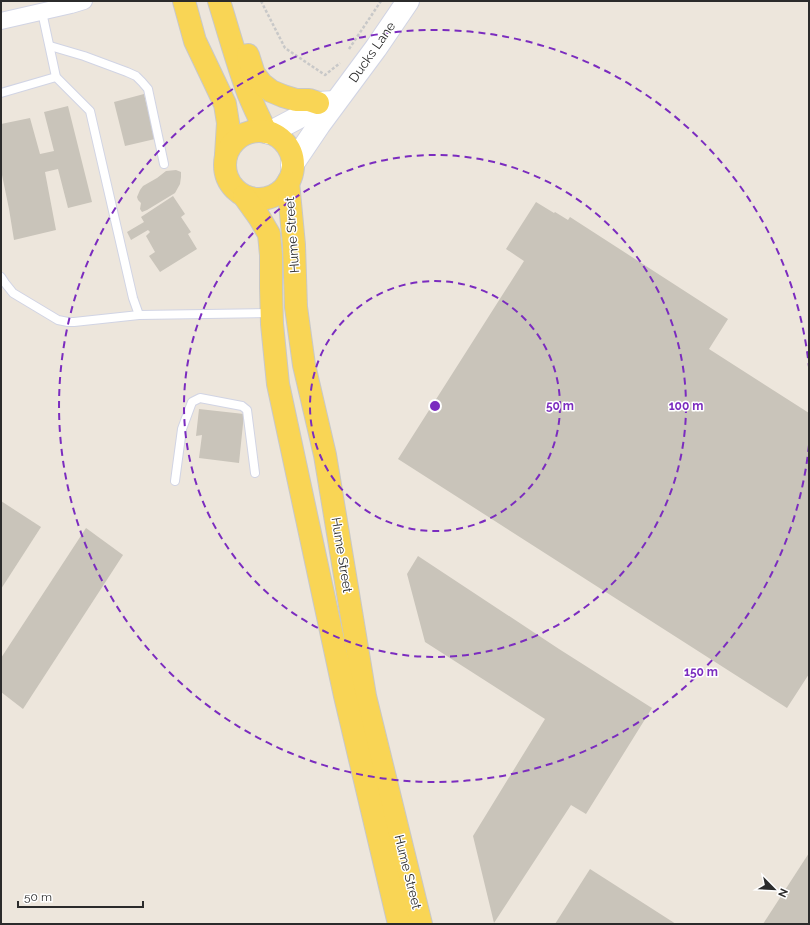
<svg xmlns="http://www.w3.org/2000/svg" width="810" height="925" viewBox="0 0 810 925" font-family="Raleway,sans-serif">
<rect width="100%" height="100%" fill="#ede6dc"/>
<!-- building -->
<g fill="#c9c4ba">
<polygon points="144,94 155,139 125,146 114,102"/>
<polygon points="68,106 92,202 68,208 58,169 45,172 56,230 14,240 9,209 1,170 1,124 30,118 40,154 54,151 44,112"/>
<polygon points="176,170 181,172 181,177 180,184 175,193 147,210 142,212 140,209 141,203 138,200 137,197 140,190 143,186 157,178 166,171"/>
<polygon points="173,196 185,214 181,217 191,232 188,234 197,249 160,272 149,256 155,252 146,236 150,232 148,230 131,240 127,232 144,222 141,217"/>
<polygon points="536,202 554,213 555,212 568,220 570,217 728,319 709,349 809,413 809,674 787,708 398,459 524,261 506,249"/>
<polygon points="199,409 244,414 239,463 199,458 202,435 196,436"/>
<polygon points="1,501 41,527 1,589"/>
<polygon points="86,528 123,555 23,709 1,692 1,658"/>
<polygon points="418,556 559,649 652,708 586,814 571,805 494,923 473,836 545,719 425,642 407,574"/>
<polygon points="809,853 809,924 763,924"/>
<polygon points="590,869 676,924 555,924"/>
</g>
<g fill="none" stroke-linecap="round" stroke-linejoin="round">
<!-- lane casing -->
<g stroke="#d1d4e4" stroke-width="10">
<g id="lane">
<polyline points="42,12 56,77 90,111 133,298 139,315 272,313"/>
<polyline points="50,46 84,56 127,72 136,76 142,82 148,89 164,164"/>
<polyline points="1,93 56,77"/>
<polyline points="1,277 5,283 13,293 58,320 68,322 74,322 139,315"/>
<polyline points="175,481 182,429 192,402 200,398 242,406 247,410 255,473"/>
</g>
</g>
<!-- street casing -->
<g stroke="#d1d4e4" stroke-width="18">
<polyline id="street" points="1,21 71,5 84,1"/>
</g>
<!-- secondary casing -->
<g stroke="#d1d4e4" stroke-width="24">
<g id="secondary">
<polyline points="269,133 305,114 318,103 335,102"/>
<polyline points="292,165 319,125 376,48 408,1"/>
</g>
</g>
<!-- primary casing -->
<g stroke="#c8c8c8" stroke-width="24">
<g id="primary">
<polyline points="184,1 195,41 225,104 228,123 226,155"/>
<path d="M219 1C228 30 236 59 246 87 251 102 259 117 266 132"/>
<polyline points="248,55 254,74 262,84 271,91 283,96 296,100 309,100 318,103"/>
<circle cx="259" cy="165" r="34"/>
<polyline points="288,182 294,245 296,307 304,365 325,455 365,696 421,924"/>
<polyline points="244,196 259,217 269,234 271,255 271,287 272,324 278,384 345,696 399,924"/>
</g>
</g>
<!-- path -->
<g stroke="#c8c8c8" stroke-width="2.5" stroke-dasharray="3 2" stroke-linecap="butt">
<polyline points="261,1 285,48 325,75 340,63"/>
<polyline points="349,49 381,1"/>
</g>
<!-- lane -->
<use href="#lane" stroke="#fff" stroke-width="8"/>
<!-- street -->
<use href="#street" stroke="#fff" stroke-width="16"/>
<!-- secondary -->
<use href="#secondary" stroke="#fff" stroke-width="22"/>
<!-- primary -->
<use href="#primary" stroke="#f9d555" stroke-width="22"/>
</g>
<!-- distance rings -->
<g fill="none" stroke="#7b2cbf" stroke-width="2" stroke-dasharray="7 5">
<circle cx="435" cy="406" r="125"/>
<circle cx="435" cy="406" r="251"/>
<path d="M809 445A376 376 0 1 1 809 367"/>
</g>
<g text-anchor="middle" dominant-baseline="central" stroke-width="3" stroke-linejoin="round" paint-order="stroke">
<!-- street labels -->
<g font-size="13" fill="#2b2b2b" stroke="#fff">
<text transform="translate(372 52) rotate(-55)">Ducks Lane</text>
<text transform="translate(292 235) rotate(-94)">Hume Street</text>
<text transform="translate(342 555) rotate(81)">Hume Street</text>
<text transform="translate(408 872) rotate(76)">Hume Street</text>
</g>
</g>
<circle cx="435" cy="406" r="6" fill="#7b2cbf" stroke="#fff" stroke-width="2"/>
<g font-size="12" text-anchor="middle" font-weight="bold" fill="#7b2cbf" stroke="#fff" stroke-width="3" stroke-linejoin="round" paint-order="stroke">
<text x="560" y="410">50 m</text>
<text x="686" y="410">100 m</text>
<text x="701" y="676">150 m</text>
</g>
<!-- border -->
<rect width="810" height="925" fill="none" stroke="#2b2b2b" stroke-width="4"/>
<!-- north arrow -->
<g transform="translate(774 889) rotate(114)" stroke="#ffffff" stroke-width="3" paint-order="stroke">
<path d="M0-3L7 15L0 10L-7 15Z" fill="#2b2b2b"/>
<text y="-6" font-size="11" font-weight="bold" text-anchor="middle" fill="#2b2b2b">N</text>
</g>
<!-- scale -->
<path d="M18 901v6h125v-6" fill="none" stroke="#2b2b2b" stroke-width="2"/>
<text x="24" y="901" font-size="12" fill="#2b2b2b" stroke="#ffffff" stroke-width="3" paint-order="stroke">50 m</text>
</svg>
